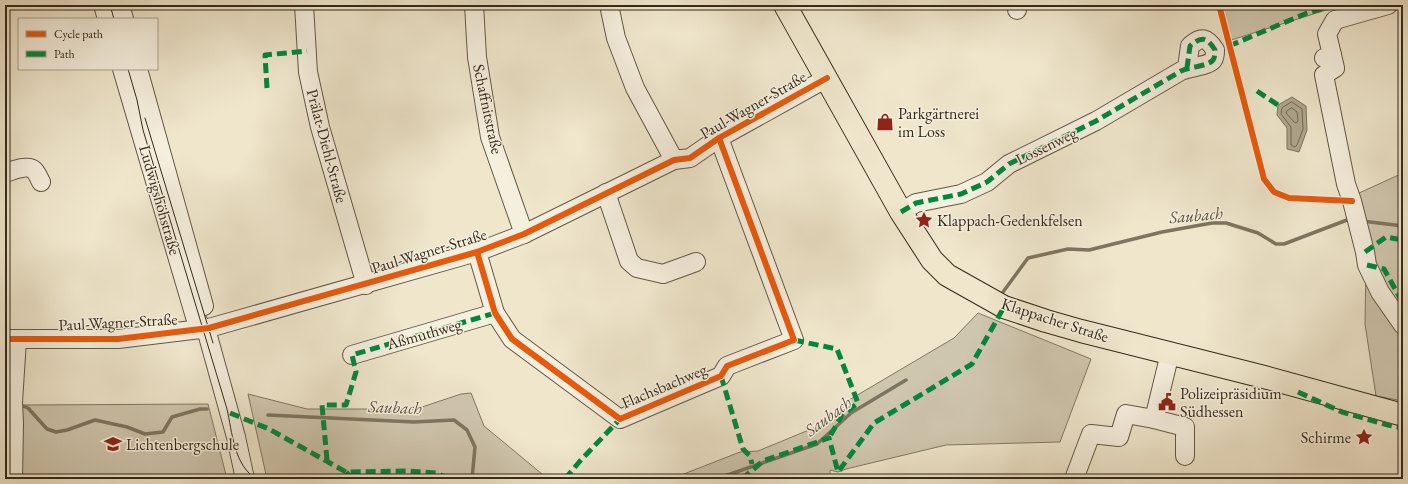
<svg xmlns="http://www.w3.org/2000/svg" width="1408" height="484" viewBox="0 0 1408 484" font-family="'EB Garamond',serif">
<rect width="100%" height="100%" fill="#efe6cc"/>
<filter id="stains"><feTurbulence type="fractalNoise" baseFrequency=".005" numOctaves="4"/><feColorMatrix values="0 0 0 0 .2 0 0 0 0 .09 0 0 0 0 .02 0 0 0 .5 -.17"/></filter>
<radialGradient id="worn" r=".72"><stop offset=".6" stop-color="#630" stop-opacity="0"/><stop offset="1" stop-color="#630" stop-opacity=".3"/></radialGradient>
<!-- green -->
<g fill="#cfc6ae" stroke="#827864">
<polygon points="1221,5 1342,5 1228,41"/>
<polygon points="1403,173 1403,401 1376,396 1365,324 1366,261 1357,194"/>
<polygon points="978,313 1091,359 1060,442 946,445 846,469 838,472 830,470 830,479 671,479 740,452 758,451 821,425 849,400 954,338"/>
<polygon points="471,393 484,426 548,479 267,479 248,394 307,409 416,409 461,394"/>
<polygon points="208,404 227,479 64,479 13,476 13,409 23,405"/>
</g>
<!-- water -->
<polygon fill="#afa68f" stroke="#7e7460" points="1292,97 1306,106 1307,130 1299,152 1287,149 1287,128 1277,115 1278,105"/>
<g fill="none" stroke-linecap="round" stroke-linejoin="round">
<!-- shore -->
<g stroke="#726854" stroke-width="1">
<polygon points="1292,102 1302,109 1303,129 1297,145 1295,147 1291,145 1291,127 1281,114 1282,108"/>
<polygon points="1292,108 1297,112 1298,121 1296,123 1294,122 1286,113 1287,111"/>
</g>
<!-- stream -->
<g stroke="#7e7460" stroke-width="3.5">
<polyline points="1362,221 1403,226"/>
<polyline points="1003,292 1028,258 1068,249 1089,250 1162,232 1212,223 1226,223 1258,233 1276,244 1284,244 1347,220 1352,220"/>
<polyline points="18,404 28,408 47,429 56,432 67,430 95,420 127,427 145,434 163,432 172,417 200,409 207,409"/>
<polyline points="268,415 414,422 454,420 467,430 475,447 472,479"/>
<polyline points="716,479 817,444 851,413 906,380"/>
</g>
<!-- minor casing -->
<g stroke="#635846" stroke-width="20">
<g id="minor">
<polyline points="103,5 107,19"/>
<polyline points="120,5 124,19"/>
<polyline points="304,5 308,72 320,127 366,285"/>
<polyline points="474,5 477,57 490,137 524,234"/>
<polyline points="609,5 616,38 635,88 674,160"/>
<polyline points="1017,5 1017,10"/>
<polyline points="1332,55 1335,68 1324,75 1346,184 1352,201 1365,252 1367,265 1380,292 1403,325"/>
<polyline points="1324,58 1332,55 1327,34 1335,20 1388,5"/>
<polyline points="122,69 195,317 203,329"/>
<polyline points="138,69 204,306"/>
<path d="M5 173C12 171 28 164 34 170 37 173 39 178 41 182"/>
<polyline points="606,193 629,261 637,268 663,274 696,262"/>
<path d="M901 212 916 203 961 194 987 182 1009 164 1096 121 1181 71C1189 67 1209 66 1213 60 1215 57 1215 53 1215 50 1207 37 1201 36 1190 46L1187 68"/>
<polyline points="477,252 495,313 512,339 620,419 721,376 727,366 794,340 719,138"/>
<polyline points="206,329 236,437 245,479"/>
<polyline points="5,339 118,339 209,328 477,252 524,234 674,160 690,158 719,138 827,78"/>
<polyline points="352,355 495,313"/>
<polyline points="1154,419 1170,353"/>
<polyline points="13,479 14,424 13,402 17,340"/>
<polyline points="1074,479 1091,434 1119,437 1126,414 1154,419 1185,427 1185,456"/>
</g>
</g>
<!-- major casing -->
<g stroke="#34291a" stroke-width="24">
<polyline id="major" points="785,5 901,212 932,260 947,275 1004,307 1046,321 1081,331 1264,377 1403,415"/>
</g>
<!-- minor -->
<use href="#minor" stroke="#f5efde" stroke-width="18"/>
<!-- major -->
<use href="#major" stroke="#efe6cc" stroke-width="22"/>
<!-- tram -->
<g stroke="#34291a" stroke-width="1">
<polyline points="110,5 114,19"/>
<path d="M128 69 137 100 143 130 227 409C232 431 234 467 257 479"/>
<polyline points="145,118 213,343"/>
</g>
<!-- quiet -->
<g stroke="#00873e" stroke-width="5" stroke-dasharray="10 5" stroke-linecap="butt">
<polyline points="1229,46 1307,13 1336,5"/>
<polyline points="267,88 265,55 307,51"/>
<polyline points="1257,91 1278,105"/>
<path d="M901 212 916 203 961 194 987 182 1009 164 1096 121 1181 71C1189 67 1209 66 1213 60 1215 57 1215 53 1215 50 1207 37 1201 36 1190 46L1187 68"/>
<polyline points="1365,252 1386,237 1403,240"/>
<polyline points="1367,265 1384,269 1403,303"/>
<polyline points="794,340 837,349 858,403 842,415 829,438"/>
<polyline points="721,376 743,449 750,456 752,464"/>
<polyline points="1298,392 1342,412 1388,425 1403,428"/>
<polyline points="230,413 269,429 346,472 406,471 436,473 450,479"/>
<polyline points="327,460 322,405 346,405 356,372 352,355 495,313"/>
<polyline points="346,472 353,479"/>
<polyline points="565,479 580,461 620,419"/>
<polyline points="742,479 763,461 829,438 838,472 874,423 972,364 1004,307"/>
</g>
<!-- cycleway casing -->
<g stroke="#f5efde" stroke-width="8">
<g id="cycleway">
<polyline points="1219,5 1264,179 1274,192 1289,198 1352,201"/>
<polyline points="477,252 495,313 512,339 620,419 721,376 727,366 794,340 719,138"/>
<polyline points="5,339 118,339 209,328 477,252 524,234 674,160 690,158 719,138 827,78"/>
</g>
</g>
<!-- cycleway -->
<use href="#cycleway" stroke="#e8590c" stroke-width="6"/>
</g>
<!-- icons -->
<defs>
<g id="shop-bare" transform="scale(1.38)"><path d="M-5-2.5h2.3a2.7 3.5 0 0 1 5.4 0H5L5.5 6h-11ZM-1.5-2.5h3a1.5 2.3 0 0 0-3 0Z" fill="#8f2418" stroke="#f5efde" stroke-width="2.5" paint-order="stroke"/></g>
<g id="sight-bare" transform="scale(1.38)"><path d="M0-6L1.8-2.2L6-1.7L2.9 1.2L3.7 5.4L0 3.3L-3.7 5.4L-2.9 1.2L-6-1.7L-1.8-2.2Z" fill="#8f2418" stroke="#f5efde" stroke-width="2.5" paint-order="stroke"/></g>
<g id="civic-bare" transform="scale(1.38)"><path d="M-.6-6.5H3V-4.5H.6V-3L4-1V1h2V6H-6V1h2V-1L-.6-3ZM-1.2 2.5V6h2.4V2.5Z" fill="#8f2418" stroke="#f5efde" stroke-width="2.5" paint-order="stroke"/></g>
<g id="school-bare" transform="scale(1.38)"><path d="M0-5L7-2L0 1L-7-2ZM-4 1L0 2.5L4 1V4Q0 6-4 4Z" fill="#8f2418" stroke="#f5efde" stroke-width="2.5" paint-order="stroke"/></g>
</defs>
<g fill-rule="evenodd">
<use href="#shop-bare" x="885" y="122"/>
<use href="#sight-bare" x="924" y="220"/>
<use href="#civic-bare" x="1167" y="402"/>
<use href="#sight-bare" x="1364" y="437"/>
<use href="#school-bare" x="113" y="444"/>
</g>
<g text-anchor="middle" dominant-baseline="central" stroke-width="3" stroke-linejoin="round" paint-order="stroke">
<!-- street labels -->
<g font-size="16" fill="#34291a" stroke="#f5efde">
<text transform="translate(753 105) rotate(-30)">Paul-Wagner-Straße</text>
<text transform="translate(488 109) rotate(78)">Schaffnitstraße</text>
<text transform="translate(327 146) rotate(75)">Prälat-Diehl-Straße</text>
<text transform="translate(1046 146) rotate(-26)">Lossenweg</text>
<text transform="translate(160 200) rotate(74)">Ludwigshöhstraße</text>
<text transform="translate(429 251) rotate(-17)">Paul-Wagner-Straße</text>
<text transform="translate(1055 320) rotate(18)">Klappacher Straße</text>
<text transform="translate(118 322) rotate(-3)">Paul-Wagner-Straße</text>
<text transform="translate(424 334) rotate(-16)">Aßmuthweg</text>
<text transform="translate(664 386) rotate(-23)">Flachsbachweg</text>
</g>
<!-- poi labels -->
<g font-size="16" fill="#34291a" stroke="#f5efde" text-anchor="start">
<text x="898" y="113">Parkgärtnerei<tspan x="898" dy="18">im Loss</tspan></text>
<text x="937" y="220">Klappach-Gedenkfelsen</text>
<text x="1180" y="393">Polizeipräsidium<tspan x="1180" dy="18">Südhessen</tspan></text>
<text x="1351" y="437" text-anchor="end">Schirme</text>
<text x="126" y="444">Lichtenbergschule</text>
</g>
<!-- water labels -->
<g font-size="17" font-style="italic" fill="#594e3d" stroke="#f5efde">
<text transform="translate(1196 215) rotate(-5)">Saubach</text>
<text transform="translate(395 407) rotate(2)">Saubach</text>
<text transform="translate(828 416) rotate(-37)">Saubach</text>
</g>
</g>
<!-- margin -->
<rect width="1408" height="484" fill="none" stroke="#efe6cc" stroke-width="20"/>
<rect x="6" y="6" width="1396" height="472" fill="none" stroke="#34291a" stroke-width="2"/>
<rect x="10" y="10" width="1388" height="464" fill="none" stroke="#34291a"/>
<!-- legend -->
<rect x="18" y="18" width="140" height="52" fill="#f5efde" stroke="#a8a090"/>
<rect x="26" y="31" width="20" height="6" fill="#e8590c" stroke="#a8a090"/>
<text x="54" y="38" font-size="12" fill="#34291a">Cycle path</text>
<rect x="26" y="51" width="20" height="6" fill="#00873e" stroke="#a8a090"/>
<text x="54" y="58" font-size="12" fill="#34291a">Path</text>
<rect width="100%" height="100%" filter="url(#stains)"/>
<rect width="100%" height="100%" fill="url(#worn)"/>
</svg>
